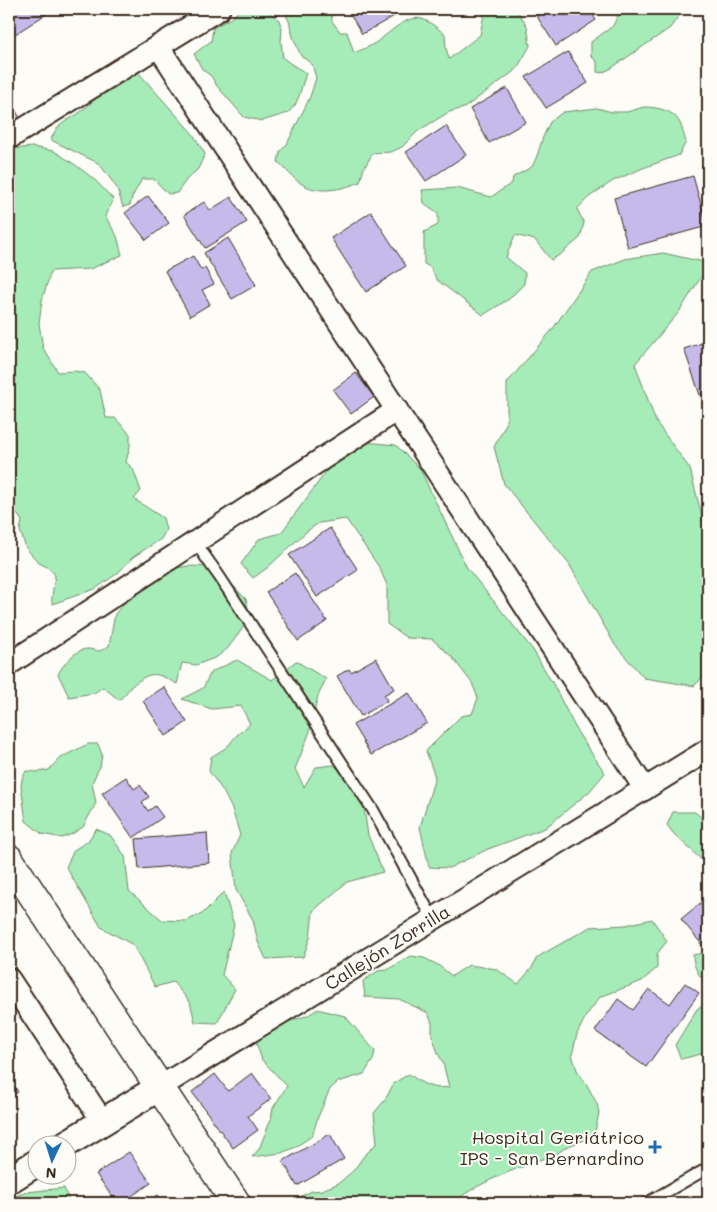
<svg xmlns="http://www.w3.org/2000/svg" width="717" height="1212" viewBox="0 0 717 1212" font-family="Mali,sans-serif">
<rect width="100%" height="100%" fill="#fdfcf7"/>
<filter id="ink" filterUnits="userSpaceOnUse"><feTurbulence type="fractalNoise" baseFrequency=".02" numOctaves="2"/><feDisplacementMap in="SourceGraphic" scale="10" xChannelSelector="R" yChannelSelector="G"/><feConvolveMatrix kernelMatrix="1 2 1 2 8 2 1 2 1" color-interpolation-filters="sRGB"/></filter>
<g filter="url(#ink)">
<!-- green -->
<g fill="#a6ecb8" stroke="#708b6b">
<polygon points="241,9 265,9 279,20 282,29 281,42 283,58 291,64 306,73 299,96 295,105 288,113 262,121 244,117 217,86 211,76 202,69 194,54 211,41 213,28 231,18"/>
<path d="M283 9H331L332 21 340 32H347L354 53C361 50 369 47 375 43 388 35 406 14 422 19 431 22 438 29 445 34L446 48 449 59 480 35 485 9H516L527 26 530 46 519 65 513 72 464 108 449 112 418 131 402 147 391 152 373 153 364 168 360 182C343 189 319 195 302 184 293 179 286 169 278 162L280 152 287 144 310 97 316 78 312 64 301 56 293 37 289 21Z"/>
<polygon points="624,9 683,9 681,13 670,28 610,69 601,73 597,72 597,62 591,56 591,42 613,26 617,17"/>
<path d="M124 72H138L193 134 205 154 198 169 187 179 177 193 168 194 154 179H142L132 197 130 205 123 207 117 188 104 170 98 163 51 140C57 123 66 122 79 113 95 101 109 85 124 72Z"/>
<path d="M644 107C652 107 657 108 664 110 681 116 681 126 686 142L679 155 643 168 634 172 613 181 589 197 577 209 584 223 580 238 561 254 551 260 535 240 515 235 506 257 525 273 524 284 509 299 483 315 437 280 430 267 424 264V232L438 225V213L424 203 422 190 457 188 491 197 512 183 513 177 532 167 537 156 543 137 550 122 563 112 597 108 612 112H627Z"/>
<polygon points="32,147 54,151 77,166 95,180 113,199 105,216 117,236 122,255 90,269 51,271 42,300 39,324 43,348 58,372 74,371 85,373 100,390 106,418 115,418 130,434 130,446 126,462 133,469 141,491 134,499 163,518 166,530 161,539 133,557 118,573 95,589 52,604 52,597 55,575 49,568 39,563 26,548 20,531 22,521 18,515 9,509 9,151 12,149"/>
<polygon points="663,253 708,263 708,266 679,312 635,364 656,422 690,469 708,541 708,672 694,686 644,678 615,645 569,564 504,484 494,447 507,422 507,383 552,330 592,272 625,259"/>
<polygon points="364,442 396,445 420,469 467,568 533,650 553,684 578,733 605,773 589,792 545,828 488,849 449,868 429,867 420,827 435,777 426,751 461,716 472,714 478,698 472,683 452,657 432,639 407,638 387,624 387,585 379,567 346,519 319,523 307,531 267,568 253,578 241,564 259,539 281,533 328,469 348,452"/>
<path d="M188 566 215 567 246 599 248 608V617L242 629 228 648 217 657 196 665 182 663 177 684C164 677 154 669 140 680 137 682 132 685 130 688 126 693 124 696 119 700L103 687 94 693 69 697 58 674C64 664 75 649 88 649 92 649 97 651 100 651L109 646 115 614 142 580 170 569Z"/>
<polygon points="237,660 272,680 296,661 326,679 318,696 309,734 295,769 304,787 316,767 334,765 350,782 363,802 368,835 383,872 347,882 313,911 310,938 303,957 266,959 258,942 253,920 236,890 232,853 240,835 232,809 223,791 209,771 211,757 227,747 237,735 250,724 241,706 212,709 182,699 203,688 211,672"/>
<polygon points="88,744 98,744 102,755 100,767 97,772 92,783 96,803 83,827 72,834 62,838 42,834 26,821 21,786 22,779 26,771 37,772 49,770 58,760 66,755"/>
<polygon points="673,812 695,812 704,820 708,827 708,866 673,833 667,825"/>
<polygon points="96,829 110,835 125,856 129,891 162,920 185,921 202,914 224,892 234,925 222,975 235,989 217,1023 195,1022 190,1002 173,982 155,987 133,945 101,927 66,867 74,850 88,841"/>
<path d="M652 919 667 941 657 954V968L642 981 600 997 586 1016 577 1034 572 1055 577 1070 587 1085 597 1104 599 1113 594 1136 566 1147 558 1153C522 1167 483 1179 452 1203H291V1201L312 1191 322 1190 339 1183 354 1170 363 1157 377 1143 374 1113 385 1100 394 1083 409 1074C423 1084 431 1090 449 1087L443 1063 438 1053 432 1035V1023L428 1013 399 999 365 997 363 981 378 971 387 970 411 956 424 958 438 965 452 976 469 965 496 969 518 984 532 968 536 959 541 955 590 927 626 925Z"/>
<path d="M708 952V984C699 977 693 967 693 955Z"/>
<polygon points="708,1000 708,1046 705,1053 681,1059 675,1045 697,1009"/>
<path d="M317 1009 345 1016 375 1051 373 1060 364 1074 338 1082 330 1089 318 1117 312 1136 294 1148 281 1153 252 1157 259 1149 271 1119 273 1108 287 1086 262 1060 256 1042C265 1035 273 1027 283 1023 295 1019 307 1018 317 1009Z"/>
<polygon points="64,1188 70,1203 9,1203 9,1198 27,1192"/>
</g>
<!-- building -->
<g fill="#c6baeb" stroke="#3b2a1e">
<polygon points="9,9 54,9 9,38"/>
<polygon points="347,9 407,9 362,34"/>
<polygon points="532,9 589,9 596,20 556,46"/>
<polygon points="568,52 588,83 546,108 526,77"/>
<polygon points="507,88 526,122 489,143 470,109"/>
<polygon points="9,98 22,122 9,129"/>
<polygon points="446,126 466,155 426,181 406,152"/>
<polygon points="693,176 707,226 628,248 614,198"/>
<polygon points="148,196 169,223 146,240 125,213"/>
<polygon points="231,197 247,222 205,248 184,215 204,202 210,210"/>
<polygon points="371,212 406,266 366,292 331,238"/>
<polygon points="228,238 256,285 232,299 204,253"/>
<polygon points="193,256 201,270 205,268 214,284 202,290 210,304 190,316 165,271"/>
<polygon points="708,341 708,392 700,395 684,349"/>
<polygon points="356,373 374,397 351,414 333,390"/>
<polygon points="330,528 358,570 317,597 289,555"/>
<polygon points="295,573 327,621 298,641 266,592"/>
<polygon points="376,658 394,689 384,695 387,701 361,716 337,676 349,669 351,672"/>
<polygon points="164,687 187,722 166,736 143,701"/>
<polygon points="409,693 427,723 371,755 353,725"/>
<polygon points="126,777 134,789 140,785 149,797 142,802 148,811 155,806 163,817 133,838 102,793"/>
<polygon points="207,833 209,863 139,869 136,839"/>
<polygon points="703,901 708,907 708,942 703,946 681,919"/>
<polygon points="685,983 699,993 646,1067 595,1031 618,999 633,1010 649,989 670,1004"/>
<polygon points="252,1073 271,1099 248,1116 258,1130 233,1148 192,1092 215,1074 228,1091"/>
<polygon points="9,1077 18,1092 9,1098"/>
<polygon points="330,1134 344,1159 297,1186 283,1161"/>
<polygon points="129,1152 151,1183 121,1203 117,1203 96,1174"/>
<polygon points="158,1195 163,1203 146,1203"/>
</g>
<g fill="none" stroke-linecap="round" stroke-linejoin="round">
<!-- service casing -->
<g stroke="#3b2a1e" stroke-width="14">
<g id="service">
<polyline points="195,542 219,576 373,810 433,919"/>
<polyline points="647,1203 708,1168"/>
</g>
</g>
<!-- minor casing -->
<g stroke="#3b2a1e" stroke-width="25">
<g id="minor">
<polyline points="158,46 645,789"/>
<polyline points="9,138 219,9"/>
<polyline points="9,664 397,410"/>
<polyline points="9,979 103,1122"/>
<polyline points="160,1087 708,750"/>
</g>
</g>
<!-- tertiary casing -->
<g stroke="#3b2a1e" stroke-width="30">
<g id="tertiary">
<polyline points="66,1144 160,1087"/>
<polyline points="9,1180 38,1162"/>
</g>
</g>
<!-- primary casing -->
<g stroke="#3b2a1e" stroke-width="31">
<polyline id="primary" points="9,859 236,1203"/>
</g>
<!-- service -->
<use href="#service" stroke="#fdfcf7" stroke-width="10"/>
<!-- minor -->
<use href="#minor" stroke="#fdfcf7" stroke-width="21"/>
<!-- tertiary -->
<use href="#tertiary" stroke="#fdfcf7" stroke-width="26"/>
<!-- primary -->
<use href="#primary" stroke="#fdfcf7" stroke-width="28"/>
</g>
</g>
<!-- markers -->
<path fill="#1f6fb2" stroke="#fdfcf7" stroke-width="2" d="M652.5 1139.5h5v5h5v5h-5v5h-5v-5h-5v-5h5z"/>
<g text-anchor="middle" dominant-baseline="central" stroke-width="4" stroke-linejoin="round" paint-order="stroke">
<!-- street labels -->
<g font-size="18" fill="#3b2a1e" stroke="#fdfcf7">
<text transform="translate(387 947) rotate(-32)">Callejón Zorrilla</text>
</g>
<!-- poi labels -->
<g font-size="18" fill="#3b2a1e" stroke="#fdfcf7" text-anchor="end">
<text x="644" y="1137">Hospital Geriátrico<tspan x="644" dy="21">IPS - San Bernardino</tspan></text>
</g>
</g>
<!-- margin -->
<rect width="717" height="1212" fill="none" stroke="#fdfcf7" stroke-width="30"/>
<rect x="15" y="15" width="687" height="1182" fill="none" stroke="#3b2a1e" stroke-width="2" filter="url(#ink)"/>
<!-- north arrow -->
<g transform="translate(52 1160) rotate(184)"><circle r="24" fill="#fdfcf7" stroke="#afa8a0"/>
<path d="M0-4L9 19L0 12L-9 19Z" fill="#1f6fb2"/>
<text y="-8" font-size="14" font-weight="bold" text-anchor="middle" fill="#3b2a1e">N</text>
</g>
</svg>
